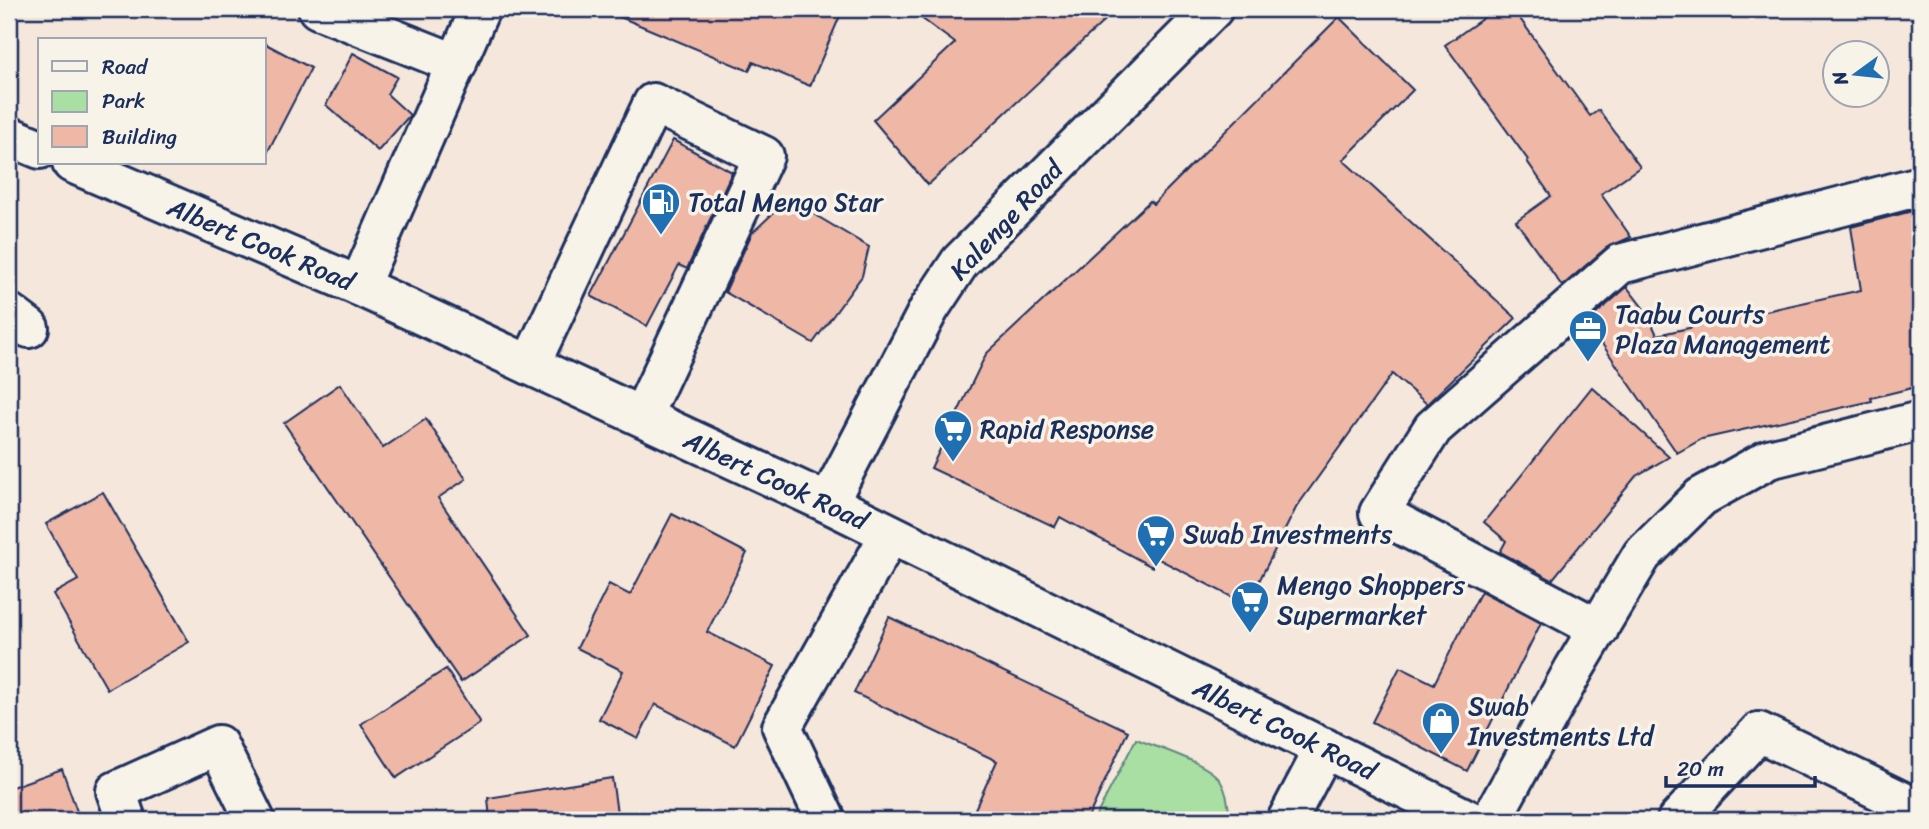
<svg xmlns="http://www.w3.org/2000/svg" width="1929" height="829" viewBox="0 0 1929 829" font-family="Sriracha,sans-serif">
<rect width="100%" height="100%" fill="#f5e7db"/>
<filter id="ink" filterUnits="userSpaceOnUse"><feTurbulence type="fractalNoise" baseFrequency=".0143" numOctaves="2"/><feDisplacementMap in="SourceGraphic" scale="14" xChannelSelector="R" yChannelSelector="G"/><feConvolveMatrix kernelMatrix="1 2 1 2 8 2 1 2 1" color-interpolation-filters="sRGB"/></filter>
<g filter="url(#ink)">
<!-- green -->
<path fill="#a9dfa2" stroke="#628780" stroke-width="2" d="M1136 739C1158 748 1210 763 1221 782 1228 794 1228 806 1230 820H1094Z"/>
<!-- building -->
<g fill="#efb7a6" stroke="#1b2f5e" stroke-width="2">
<polygon points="601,9 843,9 810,86 753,62 749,71"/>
<polygon points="909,9 1117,9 928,185 873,120 955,43"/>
<polygon points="1496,9 1513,9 1590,116 1599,110 1640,167 1601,194 1631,237 1606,248 1562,286 1516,221 1551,196 1527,161 1528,160 1445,45"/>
<polygon points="1339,17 1413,90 1343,160 1516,318 1427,404 1392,374 1296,508 1247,605 1157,558 1152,567 1060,517 1055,527 931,468 986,354 1150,201 1153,204"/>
<polygon points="264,43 311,68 264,159"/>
<polygon points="353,53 397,77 387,94 410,115 378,151 326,105"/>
<polygon points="673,140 732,172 687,269 679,265 647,326 591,296"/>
<polygon points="790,200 869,247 862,276 813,343 725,292 752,233 786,201 789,203"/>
<polygon points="1920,209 1920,386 1871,398 1872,401 1702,439 1677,453 1587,322 1627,287 1647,313 1657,335 1861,290 1851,227"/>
<polygon points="340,384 383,448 426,419 466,479 438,498 531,635 461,682 284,423"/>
<polygon points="1592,387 1669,457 1636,476 1552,580 1500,552 1506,541 1484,522"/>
<polygon points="103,492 189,642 107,689 53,594 78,580 46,524"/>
<polygon points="672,514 747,553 707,632 775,666 735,746 655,704 638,739 599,719 623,671 577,648 609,584 630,595"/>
<polygon points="1481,591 1541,623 1467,771 1372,722 1400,667 1434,684"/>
<polygon points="889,617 1128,731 1087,820 970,820 997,761 854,693"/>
<polygon points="446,669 480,723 396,778 361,724"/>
<polygon points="62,769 80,820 14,820 9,805 9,788"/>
<polygon points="612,778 618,820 490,820 488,798"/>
</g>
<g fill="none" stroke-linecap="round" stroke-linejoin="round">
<!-- minor casing -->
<g stroke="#1b2f5e" stroke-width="44">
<g id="minor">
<polyline points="318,9 457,64"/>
<polyline points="359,286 480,9"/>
<polyline points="9,313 29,328"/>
<polyline points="530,365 653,103 764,156 642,416"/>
<polyline points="828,503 929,309 960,262 1213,9"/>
<polyline points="1599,629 1379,513 1433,428 1620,264 1920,186"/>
<polyline points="825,818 782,727 890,534"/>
<polyline points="126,820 116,791 218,745 255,820"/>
<polyline points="1287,820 1325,748"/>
<polyline points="1677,820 1759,732 1920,810"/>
</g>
</g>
<!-- major casing -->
<g stroke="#1b2f5e" stroke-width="44">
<g id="major">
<polyline points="9,136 40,149"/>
<polyline points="72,163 359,286 828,503 1469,820"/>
<polyline points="1491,820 1574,669 1642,555 1701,497 1769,459 1920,421"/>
</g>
</g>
<!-- minor -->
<use href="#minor" stroke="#f7f3e8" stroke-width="38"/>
<!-- major -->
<use href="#major" stroke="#f7f3e8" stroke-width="38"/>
</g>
</g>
<!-- icons -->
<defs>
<g id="fuel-pin" transform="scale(2.0125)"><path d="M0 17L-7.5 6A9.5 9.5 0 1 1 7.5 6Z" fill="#1f6fb2" stroke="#f7f3e8"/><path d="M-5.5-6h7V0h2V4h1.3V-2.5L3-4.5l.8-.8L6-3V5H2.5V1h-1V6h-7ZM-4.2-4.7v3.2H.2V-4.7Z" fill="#fff"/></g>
<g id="office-pin" transform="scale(2.0125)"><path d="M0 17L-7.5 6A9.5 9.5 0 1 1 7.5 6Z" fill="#1f6fb2" stroke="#f7f3e8"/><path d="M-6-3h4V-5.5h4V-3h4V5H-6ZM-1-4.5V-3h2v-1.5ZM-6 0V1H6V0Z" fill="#fff"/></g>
<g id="supermarket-pin" transform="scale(2.0125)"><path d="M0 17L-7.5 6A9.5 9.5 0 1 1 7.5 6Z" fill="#1f6fb2" stroke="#f7f3e8"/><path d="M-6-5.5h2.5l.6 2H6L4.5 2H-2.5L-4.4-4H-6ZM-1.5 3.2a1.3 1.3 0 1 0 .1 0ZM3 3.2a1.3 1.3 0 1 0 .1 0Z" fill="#fff"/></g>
<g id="shop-pin" transform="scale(2.0125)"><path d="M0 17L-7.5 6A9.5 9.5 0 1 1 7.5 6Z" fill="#1f6fb2" stroke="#f7f3e8"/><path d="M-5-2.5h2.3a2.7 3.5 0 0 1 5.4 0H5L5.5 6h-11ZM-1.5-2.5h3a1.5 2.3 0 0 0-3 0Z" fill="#fff"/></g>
</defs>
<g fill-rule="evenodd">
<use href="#fuel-pin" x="661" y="202"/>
<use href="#office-pin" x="1588" y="329"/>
<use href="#supermarket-pin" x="953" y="429"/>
<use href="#supermarket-pin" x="1156" y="534"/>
<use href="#supermarket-pin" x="1250" y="600"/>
<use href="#shop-pin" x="1441" y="721"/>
</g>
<g text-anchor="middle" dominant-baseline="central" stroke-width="7" stroke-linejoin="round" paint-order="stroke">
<!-- poi labels -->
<g font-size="26" fill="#1b2f5e" stroke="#f7f3e8" text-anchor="start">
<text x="688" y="202">Total Mengo Star</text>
<text x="1615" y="314">Taabu Courts<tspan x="1615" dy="30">Plaza Management</tspan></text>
<text x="980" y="429">Rapid Response</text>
<text x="1183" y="534">Swab Investments</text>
<text x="1277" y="585">Mengo Shoppers<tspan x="1277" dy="30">Supermarket</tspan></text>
<text x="1468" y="706">Swab<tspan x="1468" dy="30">Investments Ltd</tspan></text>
</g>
<!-- street labels -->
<g font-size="26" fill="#1b2f5e" stroke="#f7f3e8">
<text transform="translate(1006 220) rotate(-47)">Kalenge Road</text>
<text transform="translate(261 244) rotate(23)">Albert Cook Road</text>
<text transform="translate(776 480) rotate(25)">Albert Cook Road</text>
<text transform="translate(1285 729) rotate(26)">Albert Cook Road</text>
</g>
</g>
<!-- margin -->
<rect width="1929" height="829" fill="none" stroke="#f7f3e8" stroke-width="35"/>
<rect x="18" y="18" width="1894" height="794" fill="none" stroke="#1b2f5e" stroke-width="2.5" filter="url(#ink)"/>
<!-- legend -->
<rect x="38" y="38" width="228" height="126" fill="#f7f3e8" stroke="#9fa5b1" stroke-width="2"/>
<rect x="52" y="61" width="35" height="10" fill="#f7f3e8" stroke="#9fa5b1" stroke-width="2"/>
<text x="102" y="74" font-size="21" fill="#1b2f5e">Road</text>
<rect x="52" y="91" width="35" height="21" fill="#a9dfa2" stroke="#9fa5b1" stroke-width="2"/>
<text x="102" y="108" font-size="21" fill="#1b2f5e">Park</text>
<rect x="52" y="126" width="35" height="21" fill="#efb7a6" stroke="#9fa5b1" stroke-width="2"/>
<text x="102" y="144" font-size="21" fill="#1b2f5e">Building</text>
<!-- north arrow -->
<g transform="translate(1856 74) rotate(255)"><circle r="33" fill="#f7f3e8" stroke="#9fa5b1" stroke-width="2"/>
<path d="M0-5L12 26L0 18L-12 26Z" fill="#1f6fb2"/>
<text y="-10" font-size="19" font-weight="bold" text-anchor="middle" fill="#1b2f5e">N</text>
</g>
<!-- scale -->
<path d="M1666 776v10h149v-10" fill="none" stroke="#1b2f5e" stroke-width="3.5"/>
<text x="1677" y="776" font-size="21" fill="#1b2f5e" stroke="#f7f3e8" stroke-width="5" paint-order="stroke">20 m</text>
</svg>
